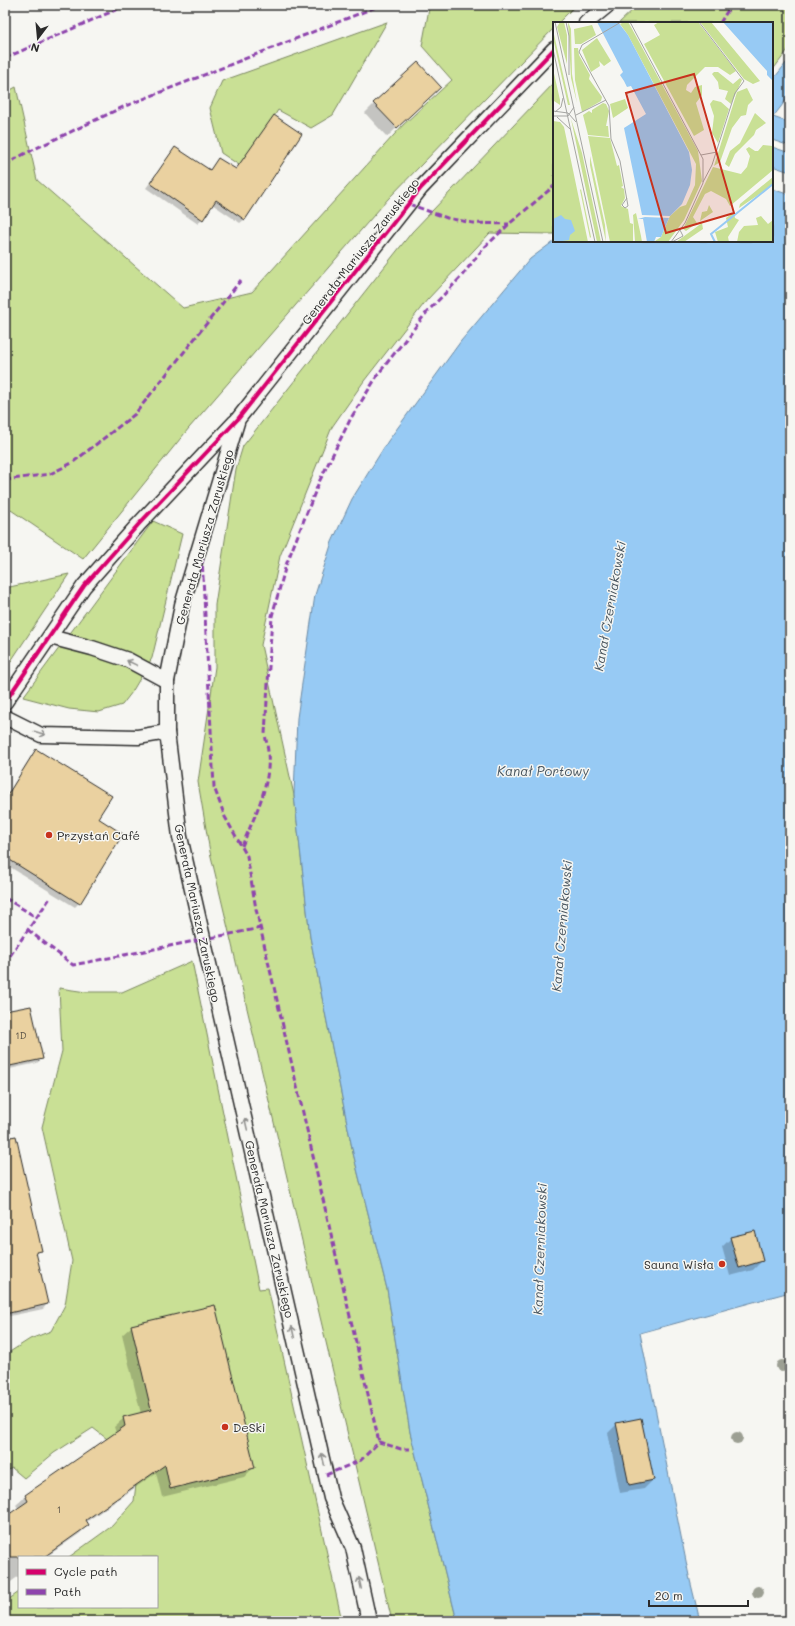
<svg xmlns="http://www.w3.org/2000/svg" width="795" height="1626" viewBox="0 0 795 1626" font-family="Mali,sans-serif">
<rect width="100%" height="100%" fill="#f6f6f2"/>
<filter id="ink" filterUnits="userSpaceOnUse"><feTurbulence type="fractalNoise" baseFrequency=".025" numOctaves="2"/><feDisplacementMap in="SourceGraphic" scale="8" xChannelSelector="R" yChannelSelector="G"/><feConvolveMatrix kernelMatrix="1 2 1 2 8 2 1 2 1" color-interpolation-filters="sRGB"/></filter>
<g filter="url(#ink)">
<!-- green -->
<g fill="#c9e095" stroke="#7a8660">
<polygon points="438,5 576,5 558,23 554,23 554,28 388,199 189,428 83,559 5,506 5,93 16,87 37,180 183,308 252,292 403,125 452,80 422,46 429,9"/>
<polygon points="638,5 790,5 790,47 772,71 772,23 619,23"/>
<polygon points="387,22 333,115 311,128 278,110 242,167 221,153 210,108 222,81"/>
<polygon points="554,83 554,234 490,233 427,300 364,381 332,427 280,556 261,645 294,795 310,937 353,1153 387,1289 410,1432 457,1621 392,1621 210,852 198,782 215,667 215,605 236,469 243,446 412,232"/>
<polygon points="153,521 182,534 152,658 132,692 122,705 99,712 69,709 23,697"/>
<polygon points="69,574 5,670 5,588"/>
<polygon points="192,961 259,1289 268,1288 342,1621 5,1621 5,1602 19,1592 19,1607 157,1607 157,1557 69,1557 112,1526 134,1501 137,1476 111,1442 93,1428 54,1453 24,1478 12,1468 5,1472 5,1355 30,1339 51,1331 65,1305 72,1261 42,1127 62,1051 59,988 86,992 122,992"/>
</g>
<!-- water -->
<g fill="#97caf4" stroke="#6c8aa4">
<polygon points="790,58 790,95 773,117 790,123 790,146 772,140 772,81"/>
<polygon points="772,147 790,153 790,172 772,166"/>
<polygon points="772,189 790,195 790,1292 640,1333 689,1576 700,1621 457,1621 410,1432 387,1289 353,1153 310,937 294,795 297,718 315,595 332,542 352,499 388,441 461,341 530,259 554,241 772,241"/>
</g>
<!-- shadow -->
<g fill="#0003">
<polygon points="440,87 387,137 365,113 374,104"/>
<polygon points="274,117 245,219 240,223 212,204 198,224 146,188 175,149 209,171 218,159 235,170"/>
<polygon points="37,750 97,818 79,903 75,907 5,864 5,798 32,755"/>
<polygon points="5,1012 41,1059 37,1063 5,1070"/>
<polygon points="5,1121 11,1149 41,1250 36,1255 47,1304 43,1309 5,1317"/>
<polygon points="731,1238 762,1261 753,1270 730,1276 722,1247"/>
<polygon points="132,1326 253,1468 244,1477 162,1497 156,1473 86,1522 88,1525 79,1534 46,1557 19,1557 19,1576 5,1586 5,1518 19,1509 16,1505 26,1496 116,1433 114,1427 124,1418 141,1414 122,1335"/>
<polygon points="617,1424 653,1480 644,1489 620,1493 608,1433"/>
</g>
<!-- building -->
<g fill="#ead1a0" stroke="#2b2b2b">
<polygon points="418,62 441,87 397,128 373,103"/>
<polygon points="274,115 302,134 245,220 216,200 203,220 150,183 175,147 210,170 218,158 236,169"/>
<polygon points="36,749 112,796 98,818 123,834 80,904 5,857 5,799"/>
<polygon points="31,1006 43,1059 5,1067 5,1011"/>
<polygon points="16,1136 42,1251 36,1252 48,1304 5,1314 5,1138"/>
<polygon points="755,1231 763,1261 739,1268 730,1237"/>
<polygon points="215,1305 255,1468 170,1489 165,1465 86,1520 89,1525 44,1557 5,1557 5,1517 28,1501 25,1495 125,1426 123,1417 151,1410 131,1325"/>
<polygon points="641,1418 654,1480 629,1485 616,1423"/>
</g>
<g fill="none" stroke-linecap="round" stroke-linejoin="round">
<!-- lane casing -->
<g stroke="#2b2b2b" stroke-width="17">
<g id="lane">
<polyline points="586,23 608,5"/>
<polyline points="50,637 92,648 128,660 167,681"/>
<polyline points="5,702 84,586 138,525 235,422"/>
<polyline points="5,717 41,735 138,737 167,732"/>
<polyline points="369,1621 353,1548 331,1498 180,837 167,732 167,681 182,605 238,419 421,188 554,49"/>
</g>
</g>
<!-- lane -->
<use href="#lane" stroke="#f6f6f2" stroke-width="14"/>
<!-- quiet -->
<g stroke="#8e44ad" stroke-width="3" stroke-dasharray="6 3" stroke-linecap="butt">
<polyline points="720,23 731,5"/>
<polyline points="5,58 127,5"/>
<polyline points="5,165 24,154 123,107 381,5"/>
<polyline points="409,204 447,218 473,223 509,224"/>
<polyline points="5,480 50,474 72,463 135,414 241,280"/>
<polyline points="201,539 214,787 225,817 247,856 256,909 379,1442"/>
<path d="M242 846C254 817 271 786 268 753 268 747 266 741 265 734L272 616 286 565 319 482 351 418 379 373 427 312 460 278 483 249 509 224 554 186"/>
<polyline points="5,898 36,917"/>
<polyline points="28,930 73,965 261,928"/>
<polyline points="5,963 50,898"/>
<polyline points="326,1475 361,1460 379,1442 401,1449 410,1449"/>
</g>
<!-- cycleway casing -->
<g stroke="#f6f6f2" stroke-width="6">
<polyline id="cycleway" points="5,702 84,586 138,525 238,419 421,188 554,49"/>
</g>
<!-- cycleway -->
<use href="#cycleway" stroke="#d6006c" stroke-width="4"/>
</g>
<!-- trees -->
<g fill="#9c9f93">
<circle cx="782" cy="1366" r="6"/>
<circle cx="737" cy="1438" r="6"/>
<circle cx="758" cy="1592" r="6"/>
</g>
<!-- one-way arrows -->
<defs><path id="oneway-shaft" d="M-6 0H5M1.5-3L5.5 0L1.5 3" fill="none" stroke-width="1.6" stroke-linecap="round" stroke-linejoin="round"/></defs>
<g stroke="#90908e">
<use href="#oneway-shaft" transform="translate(132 663) rotate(-154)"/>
<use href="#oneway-shaft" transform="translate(40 733) rotate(17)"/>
<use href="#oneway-shaft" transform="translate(246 1124) rotate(-103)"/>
<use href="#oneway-shaft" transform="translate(293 1332) rotate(-103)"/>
<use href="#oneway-shaft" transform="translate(323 1459) rotate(-103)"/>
<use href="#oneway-shaft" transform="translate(360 1583) rotate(-102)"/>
</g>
</g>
<!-- markers -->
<g fill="#c8321e" stroke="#f6f6f2" stroke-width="1.5">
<circle cx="49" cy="835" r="4"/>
<circle cx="722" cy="1264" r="4"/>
<circle cx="225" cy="1427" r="4"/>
</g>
<g text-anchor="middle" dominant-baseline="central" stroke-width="3" stroke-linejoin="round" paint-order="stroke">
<!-- number labels -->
<g font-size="10" fill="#5b5448">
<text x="21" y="1035">1D</text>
<text x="59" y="1509">1</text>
</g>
<!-- street labels -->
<g font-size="12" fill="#2b2b2b" stroke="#f6f6f2">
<text transform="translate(360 251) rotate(-52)">Generała Mariusza Zaruskiego</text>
<text transform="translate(204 537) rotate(-74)">Generała Mariusza Zaruskiego</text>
<text transform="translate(198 913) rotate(78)">Generała Mariusza Zaruskiego</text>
<text transform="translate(270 1229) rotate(77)">Generała Mariusza Zaruskiego</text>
</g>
<!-- poi labels -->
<g font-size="12" fill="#2b2b2b" stroke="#f6f6f2" text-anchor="start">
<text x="57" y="835">Przystań Café</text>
<text x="714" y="1264" text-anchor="end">Sauna Wisła</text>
<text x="233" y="1427">DeSki</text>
</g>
<!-- water labels -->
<g font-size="13" font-style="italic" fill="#46535d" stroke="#f6f6f2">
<text transform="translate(609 606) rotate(-80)">Kanał Czerniakowski</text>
<text x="543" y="770">Kanał Portowy</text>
<text transform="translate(561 926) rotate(-85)">Kanał Czerniakowski</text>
<text transform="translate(539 1249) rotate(-88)">Kanał Czerniakowski</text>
</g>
</g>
<!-- overview -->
<g transform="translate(553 22)">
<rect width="220" height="220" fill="#f6f6f2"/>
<path d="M7 0H11L14 13V42L4 5ZM15 0 18 7 19 52 24 81 18 56ZM71 0H75L78 5 145 129 149 159 131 198 115 220 102 219 108 215 117 194 127 185 133 183 142 163 143 142 75 13 67 2ZM106 0H145L183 49 177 53 165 45H152L134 63 133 68 138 71 142 65 149 63V73L143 81 151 108 141 114 91 22 107 13 101 3ZM147 0H158L207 59 200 62 191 57ZM39 3 43 13 28 22H22L21 7ZM0 8 17 83H15L0 16ZM44 16 58 39 51 44 46 39 47 44 38 50 29 28ZM21 26H25L26 33 37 53 36 57 49 75 48 79 29 90 22 58ZM0 47 7 78V83L1 79ZM161 50H165L180 62 187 56 189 58 178 82 172 77 175 69 166 67 165 60 159 52ZM194 66 200 78 195 83 193 93 188 94 179 106 167 140 161 144 184 70ZM72 77 75 86 60 96 57 82ZM160 78 168 80 176 87 165 121 159 111 161 94 157 82ZM50 81 53 82 56 89 53 104H55L56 115 35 113 30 93 36 89 39 91V88ZM202 91 213 101 203 108 201 113 182 132 176 145 172 142 177 129 187 121ZM18 97 29 131 48 220H44ZM0 99 7 100 11 105 35 220H0ZM35 114 57 116 64 144 66 143 70 164 68 165 71 167 72 176 68 184 75 187 77 201 80 202V220H57ZM210 123 220 124V148L177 184 173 177 158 169 152 172 140 195 144 201 133 209 130 207 160 145 188 152 194 145 197 134 193 127 196 125 202 129H205ZM37 134 52 203 53 220 37 143ZM220 155V163L186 186 187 182ZM28 167 38 215 37 216 27 168ZM156 183 160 190 147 199 149 190 154 189ZM181 190 182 196 186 198 175 215 176 220H165L162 210 175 205 173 196ZM83 191 88 214 89 220 82 219 80 193ZM208 194 215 202 220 198V220H184L186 210 191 204 205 203 203 196ZM149 201 150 207 131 220H123Z" fill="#c9e095"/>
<path d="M44 0H65L75 13 136 130 139 148 137 163 129 182 117 194 89 193 71 106 93 92 78 64 74 65 71 59 67 53 70 50ZM170 0H220V59L214 53V49ZM8 193 12 197 18 198 22 209 17 213 16 218 3 220 0 217V197ZM92 195 116 196 108 215H103L101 220H94L90 197H85Z" fill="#97caf4"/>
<path fill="none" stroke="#97caf4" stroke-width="2" d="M162 220 158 212 220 162"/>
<path fill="none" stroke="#a5a5a2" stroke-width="1" d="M2 0 50 220M13 0 16 14V53M68 0 29 23 26 30 56 84 58 117 67 139 75 184 72 186 69 183 74 176M77 0 150 137V161L132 201 118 220M146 0 191 59 182 71 159 143 150 160M0 27 42 220M0 89 15 91 23 100M2 90 8 85 10 76M23 93 53 78M0 94H15L21 85M4 95 17 107M148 133 164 130M119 220 130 214 127 208"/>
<path fill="#c8321e" fill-opacity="0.15" stroke="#c8321e" stroke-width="2" d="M141 52 181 191 113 211 73 71Z"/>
<rect width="220" height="220" fill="none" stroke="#2b2b2b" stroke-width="2"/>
</g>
<!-- margin -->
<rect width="795" height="1626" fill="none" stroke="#f6f6f2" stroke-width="20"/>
<rect x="10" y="10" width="775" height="1606" fill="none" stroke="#2b2b2b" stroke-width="1.5" filter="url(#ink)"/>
<!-- legend -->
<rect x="18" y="1556" width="140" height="52" fill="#f6f6f2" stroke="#a5a5a2"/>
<rect x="26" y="1569" width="20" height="6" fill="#d6006c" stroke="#a5a5a2"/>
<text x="54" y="1576" font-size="12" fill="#2b2b2b">Cycle path</text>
<rect x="26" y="1589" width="20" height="6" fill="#8e44ad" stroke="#a5a5a2"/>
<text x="54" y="1596" font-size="12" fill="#2b2b2b">Path</text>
<!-- north arrow -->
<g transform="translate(38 38) rotate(196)" stroke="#f6f6f2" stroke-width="3" paint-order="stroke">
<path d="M0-3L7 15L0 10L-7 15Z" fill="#2b2b2b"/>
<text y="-6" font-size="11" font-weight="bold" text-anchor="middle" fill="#2b2b2b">N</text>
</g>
<!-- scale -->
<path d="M649 1600v6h99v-6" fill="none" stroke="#2b2b2b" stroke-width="2"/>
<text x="655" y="1600" font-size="12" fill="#2b2b2b" stroke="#f6f6f2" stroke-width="3" paint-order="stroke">20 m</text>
</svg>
